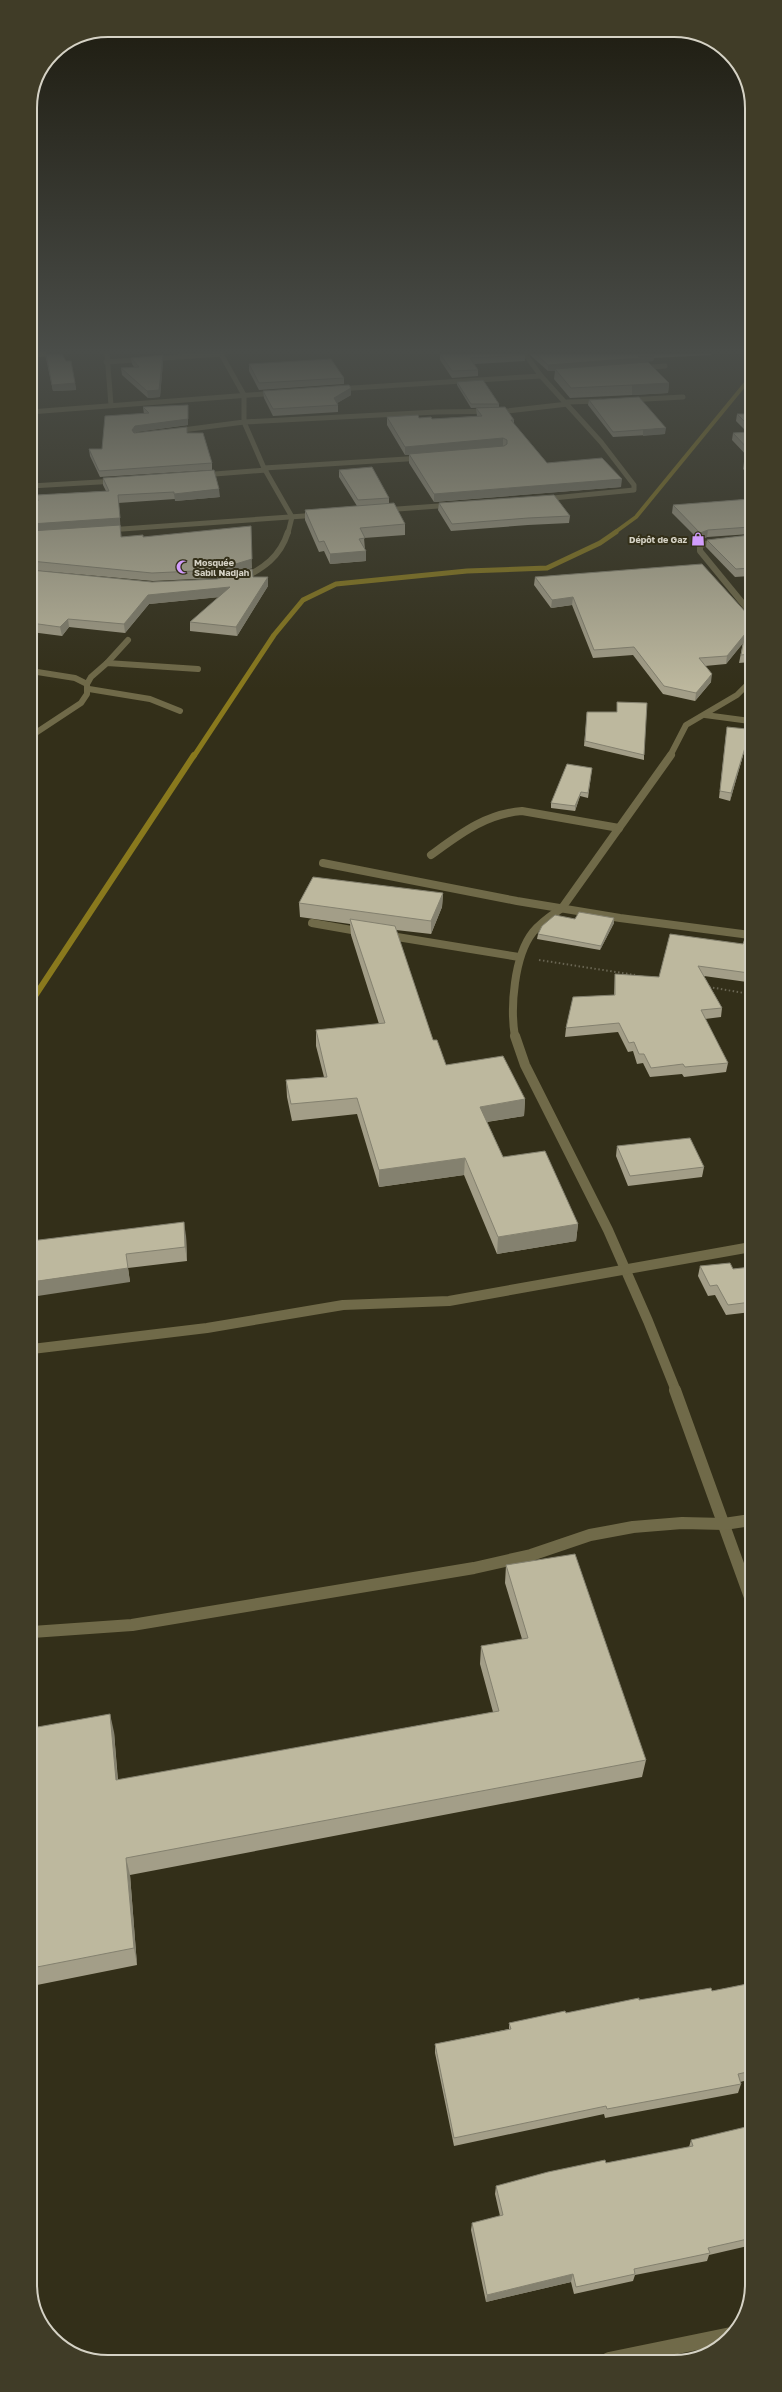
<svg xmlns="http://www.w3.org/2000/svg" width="782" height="2392" viewBox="0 0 782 2392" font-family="'Golos Text',sans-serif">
<rect width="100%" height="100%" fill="#332f19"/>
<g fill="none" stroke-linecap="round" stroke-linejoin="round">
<!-- stream-far2 -->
<polyline stroke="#89791d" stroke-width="4" points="614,533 636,517 750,378"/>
<!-- stream-far1 -->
<polyline stroke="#89791d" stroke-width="5" points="194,756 274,635 303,600 336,584 467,571 547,568 600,543 616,532"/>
<!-- stream -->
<polyline stroke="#89791d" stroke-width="6" points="31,1002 194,755"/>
<!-- path -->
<g stroke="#696552" stroke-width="2" stroke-dasharray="1.5 2.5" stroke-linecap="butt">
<polyline points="539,960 635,975"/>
<polyline points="709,987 750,994"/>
</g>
<!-- minor-far5 -->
<g stroke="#706a49" stroke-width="5">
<polyline points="107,354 111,405"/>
<polyline points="106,362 222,354"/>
<polyline points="639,368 665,366"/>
<polyline points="541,376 601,442 634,485 634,490 543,499"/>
<polyline points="337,389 541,376 525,354"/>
<polyline points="627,400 683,397"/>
<polyline points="567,402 601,401"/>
<polyline points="30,412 277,393"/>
<polyline points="175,431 244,422 244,395 221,354"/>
<polyline points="422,458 264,468 244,422 437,412 507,411 568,404"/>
<polyline points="264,468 292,517 288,533"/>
<polyline points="202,475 266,470"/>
<polyline points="31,486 116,481"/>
<polyline points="384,510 452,505"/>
<polyline points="108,530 318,515"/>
</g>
<!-- minor-far4 -->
<g stroke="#706a49" stroke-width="6">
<polyline points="720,541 700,545 700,551 750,612"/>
<path d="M241 579C264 568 280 557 288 532"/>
<polyline points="107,663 128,640"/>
<polyline points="31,671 75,678 87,684"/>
<polyline points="89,689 150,699 180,711"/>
<polyline points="705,715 750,721"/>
<polyline points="31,736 81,703 87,694 87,684 91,677 107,663 198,669"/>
<polyline points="670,756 686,725 737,695 750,682"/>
</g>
<!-- minor-far3 -->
<g stroke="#706a49" stroke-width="8">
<path d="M431 855C460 834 485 814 522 811L619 828"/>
<polyline points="323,863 517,901 620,918 750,935"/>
<polyline points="312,923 363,932"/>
<polyline points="385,935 519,957"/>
<path d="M515 1037C510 1008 514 956 533 932 541 922 552 915 562 908L671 755"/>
</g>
<!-- minor-far2 -->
<g stroke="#706a49" stroke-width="10">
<polyline points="515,1036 525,1065 608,1230 648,1321 676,1391"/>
<polyline points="32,1349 207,1328 343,1305 449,1301 751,1247"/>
</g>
<!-- minor-far1 -->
<g stroke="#706a49" stroke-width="12">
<polyline points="675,1390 751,1600"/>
<polyline points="32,1632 132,1625 474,1568 531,1555 590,1535 633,1527 682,1523 724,1524 751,1520"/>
</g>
<!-- minor -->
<polyline stroke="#706a49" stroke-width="16" points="609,2360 731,2335"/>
<!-- major -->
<polyline stroke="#b1a35d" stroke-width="5" points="30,355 44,354"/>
</g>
<!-- wall -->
<g fill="#a39e88">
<polygon points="45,354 75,383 76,390 53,391"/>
<polygon points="440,354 525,355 525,361 474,364 478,370 478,376 452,378 440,360"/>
<polygon points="529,354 711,354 711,355 654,358 653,361 640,362 669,383 668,393 632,395 570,398 554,379 555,371 548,371"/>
<polygon points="131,358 163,362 160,397 148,398 122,375 121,368 134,367 132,364"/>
<polygon points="249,364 344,378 344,384 259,390 249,371"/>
<polygon points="457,382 499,404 499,407 471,408 457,385"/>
<polygon points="263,391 351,395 337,403 338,405 338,412 273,416 264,398"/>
<polygon points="589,400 665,434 613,437 588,405"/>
<polygon points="143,407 188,411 188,425 136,432 136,433 188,433 212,463 212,470 100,477 90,456 89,449 102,449 144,414"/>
<polygon points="476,408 514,420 514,424 547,463 621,487 434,502 409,463 409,454 503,446 405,455 387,425 387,417 419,418 432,419 477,416"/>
<polygon points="737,414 750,414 750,459 732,440 733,433 747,432 736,421"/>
<polygon points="750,461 750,477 743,469 744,462"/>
<polygon points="339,470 389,498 389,504 405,524 405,535 364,538 366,561 330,564 324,551 319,552 305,520 305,510 357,506 339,477"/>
<polygon points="103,478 220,497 175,501 175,499 118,503 121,537 143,537 252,568 216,578 153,581 31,570 31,502 37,501 37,495 106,491 103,485"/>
<polygon points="750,499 750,534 707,537 699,540 672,513 673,505"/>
<polygon points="439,503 570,516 569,523 528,525 451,531 438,510"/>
<polygon points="750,535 750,576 735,577 706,547 707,540"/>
<polygon points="31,570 152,582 217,579 253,577 268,577 268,586 237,636 190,631 190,622 219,597 149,604 125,633 69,627 62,636 31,632"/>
<polygon points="535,577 750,617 750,662 739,663 743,643 726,664 705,666 711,682 695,701 663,694 633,655 593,658 572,605 551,608 534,585"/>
<polygon points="587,712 617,712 644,755 644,760 584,746"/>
<polygon points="750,725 750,745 746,745 730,801 719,798 726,734 747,729"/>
<polygon points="592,768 588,798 580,796 575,811 551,808 551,803"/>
<polygon points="443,893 442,907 431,934 396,930 433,1040 446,1065 525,1099 524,1116 487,1122 503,1157 578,1224 576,1241 497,1254 464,1175 379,1187 357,1114 292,1121 287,1097 286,1080 324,1077 316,1046 316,1030 379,1024 351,935 350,924 300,917 299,903"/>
<polygon points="575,919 614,923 600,950 537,939 538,934"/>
<polygon points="750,934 750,978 748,977 747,982 704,976 722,1008 721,1017 705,1019 728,1063 726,1072 684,1077 682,1074 650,1077 643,1063 637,1064 633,1051 628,1052 618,1032 565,1037 566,1028 614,995 615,974 659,977 743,944"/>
<polygon points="617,1146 704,1167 702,1177 628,1186 616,1156"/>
<polygon points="186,1236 187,1261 128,1268 130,1282 31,1241"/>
<polygon points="700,1266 733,1269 751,1267 751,1312 726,1315 715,1295 708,1296 698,1276"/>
<polygon points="506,1565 646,1760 642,1777 130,1875 137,1965 32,1986 32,1728 114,1732 118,1780 493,1712 480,1664 481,1646 522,1639 505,1583"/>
<polygon points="752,1983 752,2079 740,2082 741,2084 738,2093 605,2118 604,2114 454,2146 435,2053 435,2044 509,2029 509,2023 639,2000 712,1991"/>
<polygon points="752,2129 752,2245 709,2255 707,2261 635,2275 633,2281 574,2294 571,2282 486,2302 471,2230 472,2223 500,2216 495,2194 496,2186 606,2163 689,2147 691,2140"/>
</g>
<!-- shaded-wall -->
<g fill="#84816f">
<polygon points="163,355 163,362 160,397 148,398 147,391"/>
<polygon points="654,355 653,361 640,362 640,364 555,369 555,371 548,371 548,365"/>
<polygon points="75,383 76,390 53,391 52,385"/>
<polygon points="669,383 668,393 632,395 632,385"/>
<polygon points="351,388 351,395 334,405 334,398"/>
<polygon points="188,405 188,425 136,432 133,436 132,430 135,426"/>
<polygon points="666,428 665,434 643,436 643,430"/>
<polygon points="503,438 503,446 405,455 405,447"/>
<polygon points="622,479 621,487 434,502 434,494"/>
<polygon points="219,489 220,497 175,501 174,494"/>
<polygon points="118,495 122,545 31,532 31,524"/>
<polygon points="708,530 707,537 699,540 700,533"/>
<polygon points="251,535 252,568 216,578 216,570"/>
<polygon points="366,551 366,561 330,564 330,554"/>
<polygon points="268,577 268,586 237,636 236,627"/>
<polygon points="230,587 231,596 149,604 125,633 124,624 148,595"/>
<polygon points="573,597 572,605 551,608 552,600"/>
<polygon points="68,619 69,627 62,636 60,627"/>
<polygon points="745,634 744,642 726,664 727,656"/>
<polygon points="712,674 711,682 695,701 696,693"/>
<polygon points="748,738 730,801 731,793"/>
<polygon points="581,792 580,796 575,811 575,806"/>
<polygon points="443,893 442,907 431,934 431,921"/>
<polygon points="614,918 614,923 600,950 601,946"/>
<polygon points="525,1099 524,1116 479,1123 480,1107"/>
<polygon points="465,1158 464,1175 379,1187 379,1170"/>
<polygon points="184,1222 186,1236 187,1261 185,1247"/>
<polygon points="578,1224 576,1241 497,1254 498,1237"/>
<polygon points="128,1268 130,1282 31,1297 31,1282"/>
<polygon points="110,1714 114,1732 119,1798 116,1780"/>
<polygon points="126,1858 130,1875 137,1965 134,1948"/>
<polygon points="573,2274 571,2282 486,2302 487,2295"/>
</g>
<!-- building -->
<g fill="#bdb89e" stroke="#84816f">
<polygon points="46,354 62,354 66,361 71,361 75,383 52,385"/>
<polygon points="440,354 525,354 525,355 470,358 478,370 452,371"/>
<polygon points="536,354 653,354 654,355 638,356 640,358 548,365"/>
<polygon points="163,355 159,390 147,391 121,368 139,367 131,358"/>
<polygon points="331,359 344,378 259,383 249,364"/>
<polygon points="648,362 669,383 632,385 571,388 555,369"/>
<polygon points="483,380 499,404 471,404 457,382"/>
<polygon points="349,385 351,388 334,398 338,405 273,409 263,391"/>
<polygon points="639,397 666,428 613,432 589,400"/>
<polygon points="188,405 188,419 135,426 132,430 134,433 187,427 187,433 203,433 212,463 99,471 89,449 102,449 105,416 149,413 143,407"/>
<polygon points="505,407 514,420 511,420 547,463 602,458 622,479 434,494 409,454 504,446 507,444 507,440 503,438 405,447 387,417 418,415 419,418 431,417 432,419 482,416 476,408"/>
<polygon points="737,414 750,414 750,427"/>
<polygon points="750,432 750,451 733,433"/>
<polygon points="750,461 750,469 744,462"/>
<polygon points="372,467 389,498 358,500 339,470"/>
<polygon points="214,470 219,489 174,494 174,492 118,495 120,518 31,524 31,502 38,501 37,495 109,491 103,478"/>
<polygon points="554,495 570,516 528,518 452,524 439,503"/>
<polygon points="750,499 750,527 708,530 700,533 673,505"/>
<polygon points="394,503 405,524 360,528 365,538 359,539 366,551 330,554 324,541 319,542 305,510"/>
<polygon points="120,525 121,537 143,535 143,537 251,526 252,559 216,570 152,573 31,561 31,531"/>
<polygon points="750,535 750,568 736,569 707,540"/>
<polygon points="702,564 750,617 750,654 741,655 745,634 727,656 699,658 712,674 696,693 664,686 634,647 594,650 573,597 552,600 535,577"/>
<polygon points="252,569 253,577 268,577 236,627 190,622 230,587 148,595 124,624 68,619 60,627 31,623 31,620 33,618 31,618 31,570 152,582 217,579"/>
<polygon points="617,702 647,703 644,755 585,741 587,712 617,712"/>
<polygon points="750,725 750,738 748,738 731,793 720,791 727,727 747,729"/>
<polygon points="567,764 592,768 588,793 581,792 575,806 551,803"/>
<polygon points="313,877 443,893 431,921 299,903"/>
<polygon points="579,912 614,918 601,946 538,934 542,926 555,915 575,919"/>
<polygon points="350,919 395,926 433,1040 437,1040 446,1065 503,1056 525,1099 480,1107 503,1157 545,1151 578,1224 498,1237 465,1158 379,1170 357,1098 291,1104 286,1080 327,1077 316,1030 385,1023"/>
<polygon points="747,933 750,934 750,968 749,973 698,966 722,1008 701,1010 728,1063 685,1067 683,1064 651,1068 644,1054 639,1054 634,1042 629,1043 619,1023 566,1028 573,997 615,995 615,974 659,977 670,934 743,944"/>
<polygon points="690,1138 704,1167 630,1176 617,1146"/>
<polygon points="184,1222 185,1247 126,1254 128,1268 31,1282 31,1241"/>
<polygon points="730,1263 733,1269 751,1267 751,1302 728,1305 717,1285 710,1286 700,1266"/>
<polygon points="575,1554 646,1760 126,1858 134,1948 32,1968 32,1728 110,1714 116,1780 499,1711 481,1646 528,1638 506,1565"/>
<polygon points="752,1983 752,2071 738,2074 741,2084 607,2109 606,2106 454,2138 435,2044 511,2029 509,2023 565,2011 566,2013 639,1998 639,2000 711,1988 712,1991"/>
<polygon points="750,2126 751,2129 752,2129 752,2238 708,2248 710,2253 634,2269 635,2274 576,2287 573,2274 487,2295 472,2223 503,2215 496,2186 548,2172 605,2160 606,2163 693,2146 691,2140"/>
</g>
<!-- sky -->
<linearGradient id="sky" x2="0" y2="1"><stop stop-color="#1c1a0e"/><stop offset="0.51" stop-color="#4a4d49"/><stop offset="1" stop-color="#4a4d49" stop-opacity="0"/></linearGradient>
<rect width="782" height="689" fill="url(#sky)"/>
<!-- icons -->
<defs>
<g id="shop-bare" transform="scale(1.08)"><path d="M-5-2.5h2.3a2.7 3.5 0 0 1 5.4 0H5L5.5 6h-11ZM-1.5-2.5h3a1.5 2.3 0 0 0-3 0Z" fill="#d29dfd" stroke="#332f19" stroke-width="2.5" paint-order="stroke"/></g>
<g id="mosque-bare" transform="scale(1.08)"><path d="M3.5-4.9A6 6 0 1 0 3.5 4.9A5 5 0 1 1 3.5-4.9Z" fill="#d29dfd" stroke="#332f19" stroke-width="2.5" paint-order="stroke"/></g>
</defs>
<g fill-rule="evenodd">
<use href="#shop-bare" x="698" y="539"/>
<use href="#mosque-bare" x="183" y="567"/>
</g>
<g text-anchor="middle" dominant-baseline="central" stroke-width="4" stroke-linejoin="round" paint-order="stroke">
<!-- far-poi labels -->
<g font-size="9" font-weight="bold" fill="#d5d2c5" stroke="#332f19" text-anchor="end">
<text x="687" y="539">Dépôt de Gaz</text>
<text x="194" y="562" text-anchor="start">Mosquée<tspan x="194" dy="10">Sabil Nadjah</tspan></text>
</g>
</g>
<!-- crop -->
<path d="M0 0H782V2392H0ZM108 37H674A71 71 0 0 1 745 108V2284A71 71 0 0 1 674 2355H108A71 71 0 0 1 37 2284V108A71 71 0 0 1 108 37Z" fill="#403c27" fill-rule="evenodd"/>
<path fill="none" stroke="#d5d2c5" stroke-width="2" d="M108 37H674A71 71 0 0 1 745 108V2284A71 71 0 0 1 674 2355H108A71 71 0 0 1 37 2284V108A71 71 0 0 1 108 37Z"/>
</svg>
